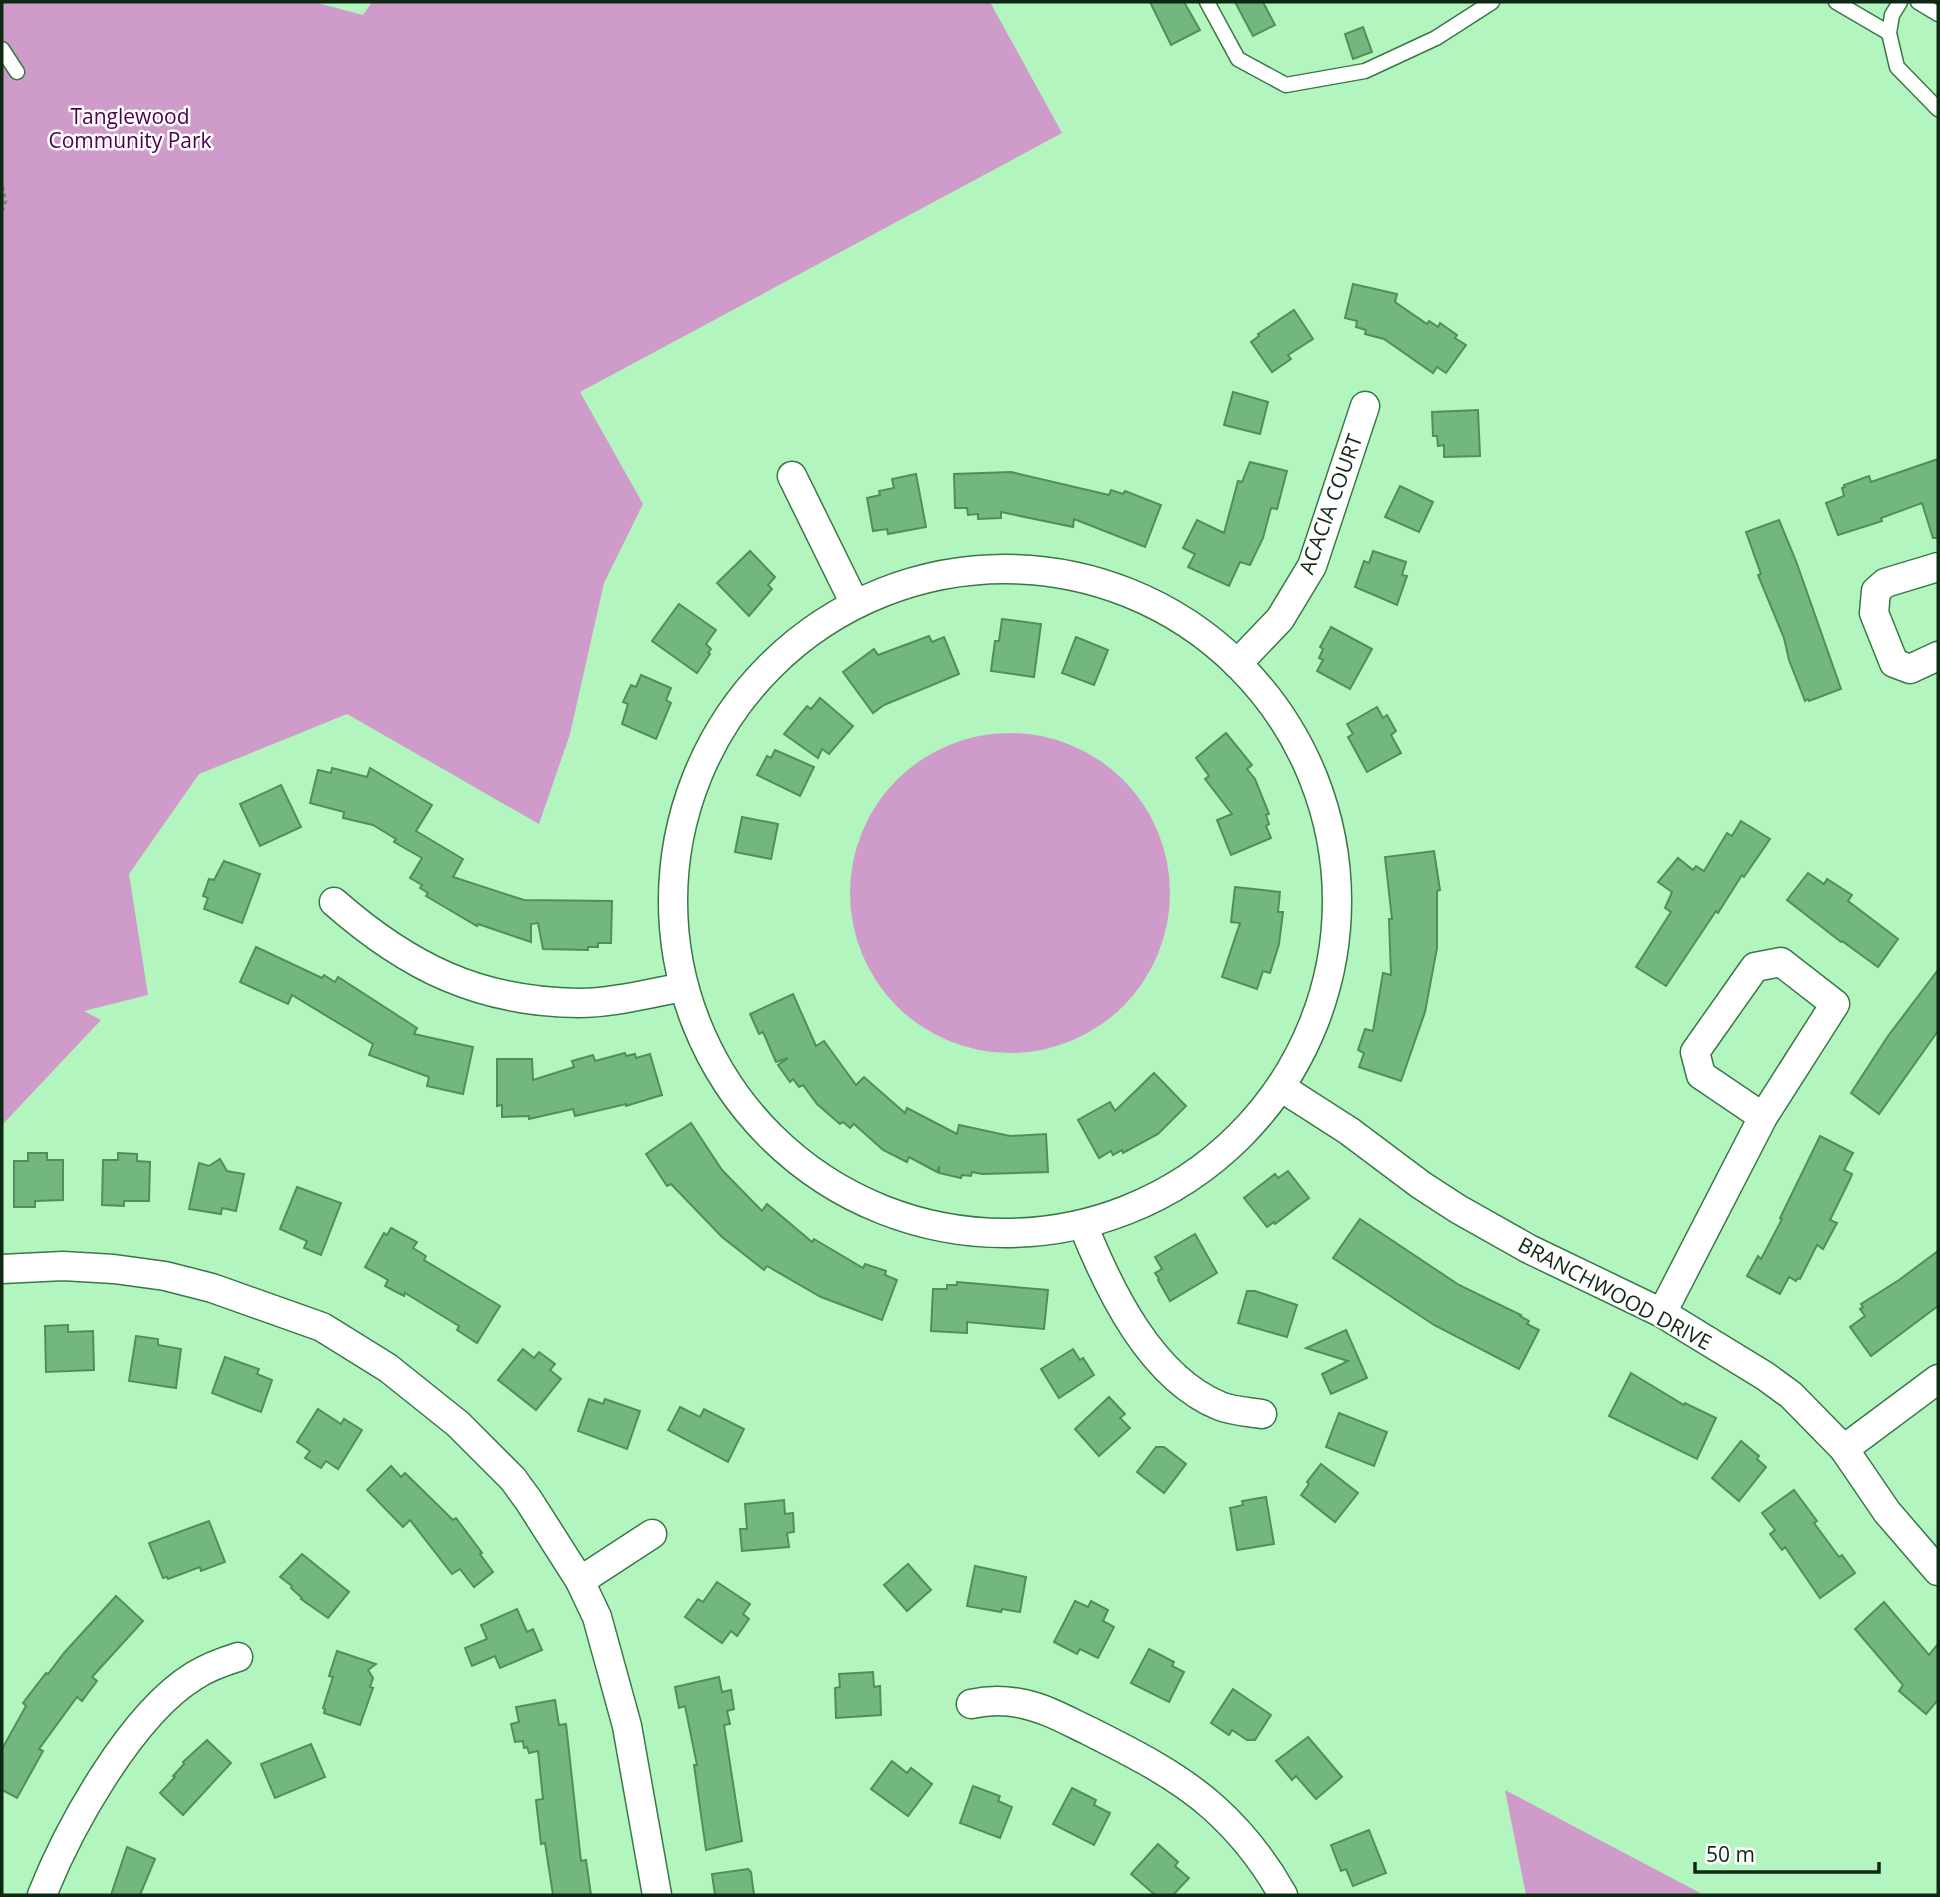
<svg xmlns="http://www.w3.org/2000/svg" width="1940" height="1897" viewBox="0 0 1940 1897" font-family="'Open Sans',sans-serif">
<rect width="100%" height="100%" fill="#b3f5be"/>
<!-- green -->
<g fill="#cf9bcb">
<polygon points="2,2 314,2 363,15 372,2 990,2 1062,133 580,392 643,504 604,583 570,734 539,824 347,714 199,774 129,874 148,995 84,1011 101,1020 2,1125"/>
<circle cx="1010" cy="893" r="160"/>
<polygon points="1505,1790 1704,1895 1526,1895"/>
</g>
<!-- building -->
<g fill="#72b77f" stroke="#508e5d" stroke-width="2">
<polygon points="1150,2 1184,2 1200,30 1171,45"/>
<polygon points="1235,2 1263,2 1275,25 1253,36"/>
<polygon points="1363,27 1372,52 1353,59 1345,34"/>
<polygon points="1353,284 1397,294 1395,302 1427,324 1429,321 1438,327 1440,323 1457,335 1455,338 1466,345 1446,373 1437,367 1433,373 1384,339 1365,334 1366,330 1356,327 1357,321 1345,318"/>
<polygon points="1294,310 1313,339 1288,355 1291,359 1272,372 1251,342 1259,336 1258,334"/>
<polygon points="1233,392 1268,402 1260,434 1224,425"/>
<polygon points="1478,410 1480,456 1444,457 1444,445 1438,446 1437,436 1433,436 1432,412"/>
<polygon points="1938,459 1938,538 1933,538 1922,503 1881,518 1882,521 1838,535 1826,503 1844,496 1842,488 1845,487 1844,485 1869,476 1871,482"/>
<polygon points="1250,462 1287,471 1277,509 1271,508 1263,538 1250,565 1240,562 1229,586 1188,567 1195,554 1183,548 1197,520 1224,533 1238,481 1242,482"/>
<polygon points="1011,472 1109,495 1111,490 1123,494 1125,491 1161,505 1145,547 1074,519 1073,527 1001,512 1001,518 978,519 978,514 968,515 967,508 955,508 954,474"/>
<polygon points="916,474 926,527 888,534 887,529 873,531 867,498 880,495 879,491 894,488 892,479"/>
<polygon points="1400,486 1433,502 1419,532 1385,517"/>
<polygon points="1779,520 1796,561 1841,689 1809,701 1808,699 1805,701 1789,660 1784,638 1758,575 1761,574 1746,532"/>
<polygon points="750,551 775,577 768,585 772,589 749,616 717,583"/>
<polygon points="1373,551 1406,562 1402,575 1407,576 1397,605 1355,587 1364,561 1369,563"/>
<polygon points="679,604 716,630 706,644 711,649 708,653 710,654 697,673 652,641"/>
<polygon points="1002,619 1041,624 1034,677 991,671 995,641 999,641"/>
<polygon points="1331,627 1372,649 1350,689 1317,671 1323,660 1319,658 1323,649 1320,647"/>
<polygon points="929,636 932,642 944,637 959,674 884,705 873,713 843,672 874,649 878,655"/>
<polygon points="1076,637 1108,650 1094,685 1062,673"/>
<polygon points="641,675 671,688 666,700 671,703 656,739 622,724 628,704 623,702 631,685 636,687"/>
<polygon points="820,698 853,726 829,754 822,749 818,758 784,734 807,706 811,709"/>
<polygon points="1377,707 1383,718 1387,715 1396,731 1391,735 1401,753 1367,772 1348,737 1353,734 1347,724"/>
<polygon points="1226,733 1252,765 1247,769 1255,779 1269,814 1266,815 1269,824 1266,826 1271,838 1231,855 1217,820 1232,814 1205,779 1209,776 1196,758"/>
<polygon points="775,750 814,767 800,796 757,775 767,756 771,758"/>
<polygon points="332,768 367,777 370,768 432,805 416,831 463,859 453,877 524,900 612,901 611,943 598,943 598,947 588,947 588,950 543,949 538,923 531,924 531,942 478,924 477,926 426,896 428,893 420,888 422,885 410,878 422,858 394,842 396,839 373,825 343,818 344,812 310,803 318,770 331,773"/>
<polygon points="281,785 301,827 260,846 240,804"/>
<polygon points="742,817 778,824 771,859 735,852"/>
<polygon points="1741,821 1770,839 1744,877 1742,875 1718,913 1716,911 1666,986 1636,967 1671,912 1665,908 1672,892 1658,882 1678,858 1693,870 1696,866 1704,871 1727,833 1732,836"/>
<polygon points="1434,851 1440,890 1437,891 1437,948 1425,1012 1401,1081 1359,1067 1364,1053 1358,1050 1365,1029 1373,1031 1383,973 1391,975 1389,919 1392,919 1385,857"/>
<polygon points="224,861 260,874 242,923 204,909 208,898 203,896 209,879 214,880"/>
<polygon points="1808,873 1824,884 1827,879 1852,895 1848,901 1898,939 1878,967 1842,941 1841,942 1787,900"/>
<polygon points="1235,887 1280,892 1278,912 1283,912 1279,944 1270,973 1263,971 1257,989 1222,977 1240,923 1231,922"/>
<polygon points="256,947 322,978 324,975 335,982 338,977 417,1028 414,1034 473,1047 463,1094 427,1086 429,1077 369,1055 373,1044 292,995 288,1004 240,982"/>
<polygon points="1938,970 1938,1031 1879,1114 1851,1093 1888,1036"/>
<polygon points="793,994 816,1046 824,1041 856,1085 864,1077 905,1113 907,1108 957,1134 959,1125 1010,1136 1046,1134 1048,1172 982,1174 972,1172 971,1176 962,1175 961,1178 939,1173 939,1166 937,1172 909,1157 907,1162 883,1150 854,1124 850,1128 843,1122 840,1124 817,1104 803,1085 799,1087 793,1079 790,1082 778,1065 788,1058 776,1062 763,1032 759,1034 750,1014"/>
<polygon points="625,1053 626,1056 635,1054 636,1058 650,1054 662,1095 626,1106 626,1104 575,1116 573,1109 529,1119 529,1116 502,1117 502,1105 497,1106 497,1059 532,1059 533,1080 574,1067 572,1061 593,1055 595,1061"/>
<polygon points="1154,1073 1186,1106 1158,1134 1123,1153 1122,1150 1113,1155 1111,1151 1099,1158 1078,1120 1110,1102 1115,1111"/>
<polygon points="691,1123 722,1170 762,1211 767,1204 812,1242 814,1239 863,1268 865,1264 886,1271 885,1275 897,1280 882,1320 821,1297 767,1266 764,1270 722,1237 671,1184 667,1186 646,1154"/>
<polygon points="1820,1136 1853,1153 1844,1170 1852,1174 1851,1177 1830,1220 1837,1223 1823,1249 1817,1245 1800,1279 1798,1278 1796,1281 1789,1277 1780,1294 1747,1276 1758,1256 1761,1259 1782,1219 1780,1218"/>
<polygon points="28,1153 47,1153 47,1160 63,1160 63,1200 35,1201 35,1207 14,1207 14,1161 28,1161"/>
<polygon points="118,1153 137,1154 137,1161 150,1162 149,1201 124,1201 124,1206 102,1205 103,1160 118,1160"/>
<polygon points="220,1159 227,1171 244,1174 236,1211 222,1208 221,1214 189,1209 199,1163 209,1166"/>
<polygon points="1288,1171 1309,1198 1275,1224 1274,1222 1267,1227 1244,1198 1275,1174 1278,1178"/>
<polygon points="297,1187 341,1203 321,1255 304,1248 307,1241 280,1229"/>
<polygon points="1360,1219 1459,1285 1521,1315 1520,1316 1529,1321 1527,1324 1539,1330 1519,1369 1434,1325 1333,1258"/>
<polygon points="391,1228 417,1242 413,1248 426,1256 424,1260 500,1306 477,1343 457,1330 459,1326 405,1293 404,1296 385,1286 388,1280 365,1267 384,1233 387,1235"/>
<polygon points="1195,1234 1217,1273 1170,1301 1158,1280 1159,1279 1155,1273 1162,1269 1155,1257"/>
<polygon points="1938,1251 1938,1306 1871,1356 1850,1327 1865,1316 1860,1309 1863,1307 1861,1304 1899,1280"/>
<polygon points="957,1282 1048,1290 1044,1329 967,1322 967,1333 931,1331 933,1289 947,1289 947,1285 957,1285"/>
<polygon points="1247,1291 1255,1291 1297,1305 1287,1337 1238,1323"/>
<polygon points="68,1325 68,1332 93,1331 94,1370 46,1372 45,1326"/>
<polygon points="1346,1330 1367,1378 1331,1394 1322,1374 1348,1361 1306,1348"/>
<polygon points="136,1336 158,1339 158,1345 181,1349 176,1388 129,1381"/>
<polygon points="523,1349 534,1358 539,1352 555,1364 550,1370 561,1379 536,1410 498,1380"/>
<polygon points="1073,1349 1080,1360 1083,1358 1094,1375 1059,1398 1041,1369"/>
<polygon points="225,1357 259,1369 257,1374 272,1380 261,1412 212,1393"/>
<polygon points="1631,1373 1684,1405 1685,1403 1716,1418 1697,1459 1609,1416"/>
<polygon points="1109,1397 1125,1414 1120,1418 1130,1428 1099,1456 1075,1429"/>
<polygon points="589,1399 603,1404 605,1399 640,1411 627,1449 578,1431"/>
<polygon points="680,1407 700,1417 704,1409 744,1429 728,1462 668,1430"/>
<polygon points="318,1409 341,1424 344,1419 362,1430 338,1469 326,1461 321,1468 305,1458 310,1451 297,1442"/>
<polygon points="1339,1413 1387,1432 1374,1466 1326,1447"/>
<polygon points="1741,1441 1759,1456 1757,1459 1766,1467 1739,1501 1712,1478"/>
<polygon points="1156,1447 1164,1447 1186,1464 1164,1493 1137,1472"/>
<polygon points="1321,1464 1358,1493 1335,1522 1301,1495 1309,1484 1307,1482"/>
<polygon points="391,1466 401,1477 405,1473 453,1520 456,1518 482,1553 480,1554 493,1572 474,1587 460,1569 452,1574 410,1520 403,1527 367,1490"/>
<polygon points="1794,1490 1817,1521 1814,1523 1839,1557 1842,1555 1855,1573 1820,1598 1785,1547 1782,1550 1770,1534 1775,1530 1762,1513"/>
<polygon points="1266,1497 1274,1544 1237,1550 1230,1508 1243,1505 1242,1501"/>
<polygon points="784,1500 785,1514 793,1513 794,1532 787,1533 789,1547 742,1551 740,1529 747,1529 745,1504"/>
<polygon points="209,1521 225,1562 201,1571 200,1567 168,1579 167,1577 163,1578 149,1543"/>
<polygon points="302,1554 349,1592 328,1618 301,1599 302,1598 291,1588 292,1586 280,1577"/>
<polygon points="908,1564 931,1590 907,1611 884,1585"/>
<polygon points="975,1566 1026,1577 1020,1612 1002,1609 1001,1612 967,1606"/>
<polygon points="717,1582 750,1604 743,1614 749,1619 737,1636 731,1631 722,1643 685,1617 698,1599 703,1602"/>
<polygon points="116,1596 143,1621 92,1677 97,1681 82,1701 77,1697 39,1749 43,1751 17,1798 2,1790 2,1749 26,1706 23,1703 46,1673 48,1674 64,1653"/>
<polygon points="1075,1601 1088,1607 1091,1601 1108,1610 1103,1621 1114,1627 1098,1658 1080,1649 1077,1654 1054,1642"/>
<polygon points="1884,1602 1929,1655 1938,1644 1938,1700 1926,1714 1899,1691 1903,1685 1855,1629"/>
<polygon points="517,1609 527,1632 533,1629 542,1650 500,1668 495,1656 472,1666 465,1648 487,1639 481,1625"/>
<polygon points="1149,1649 1174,1662 1172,1666 1184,1672 1169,1702 1131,1683"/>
<polygon points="337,1651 376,1664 368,1670 373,1678 370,1687 373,1688 360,1725 324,1713 325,1709 323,1708 333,1677 329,1676"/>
<polygon points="873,1672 874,1687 880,1686 881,1715 836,1718 835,1688 840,1687 839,1674"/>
<polygon points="719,1677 722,1692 731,1690 734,1709 727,1711 730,1724 724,1725 742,1841 706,1850 694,1765 697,1765 685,1706 679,1708 675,1687"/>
<polygon points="1233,1689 1271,1715 1255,1740 1247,1740 1232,1730 1229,1735 1211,1723"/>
<polygon points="555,1700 559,1725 566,1724 581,1861 586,1860 591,1895 553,1895 545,1843 541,1844 536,1800 543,1799 538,1751 529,1753 527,1747 524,1748 523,1741 515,1742 511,1724 519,1722 516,1707"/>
<polygon points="1308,1737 1342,1777 1316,1799 1296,1776 1292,1780 1276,1761"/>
<polygon points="207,1740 231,1763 183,1815 160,1793 175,1777 173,1776 184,1764 183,1762"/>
<polygon points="311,1744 325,1777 275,1798 261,1764"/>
<polygon points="892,1761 907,1773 911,1768 932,1784 908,1816 871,1789"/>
<polygon points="973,1786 1000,1796 998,1801 1012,1807 1000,1838 960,1823"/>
<polygon points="1072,1788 1096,1800 1094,1805 1110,1813 1094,1845 1053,1824"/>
<polygon points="1369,1830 1386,1873 1353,1886 1346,1869 1341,1871 1331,1845"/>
<polygon points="1158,1844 1178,1862 1175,1866 1189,1878 1173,1895 1155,1895 1131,1874"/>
<polygon points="127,1847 155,1859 140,1895 111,1895"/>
<polygon points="748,1869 751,1872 754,1895 715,1895 712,1874"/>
</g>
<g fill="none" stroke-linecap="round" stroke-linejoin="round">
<!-- lane casing -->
<g stroke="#397747" stroke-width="17">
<g id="lane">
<polyline points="1207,2 1238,59 1286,85 1365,71 1436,38 1492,2"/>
<polyline points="1836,2 1889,33"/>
<polyline points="1900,2 1892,15 1889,33 1897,67 1938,109"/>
<polyline points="1918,2 1938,14"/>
<polyline points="2,49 17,72"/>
</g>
</g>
<!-- street casing -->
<g stroke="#397747" stroke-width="31">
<g id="street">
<polyline points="792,476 855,604"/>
<polyline points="1938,567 1885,583 1876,591 1874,613 1894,663 1910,669 1938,656"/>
<circle cx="1005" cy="901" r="332"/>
<polyline points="1237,664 1280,619 1312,566 1365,406"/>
<path d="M334 902C408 967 479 1002 579 1003 613 1003 650 993 684 987"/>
<polyline points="1282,1088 1349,1131 1421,1185 1458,1209 1529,1249 1662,1313 1765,1376 1791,1395 1844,1449 1887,1512 1938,1571"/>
<path d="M1083 1225C1109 1290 1151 1378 1220 1406 1232 1411 1249 1412 1262 1414"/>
<polyline points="2,1269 63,1266 114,1269 165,1276 212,1288 322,1327 388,1368 458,1424 513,1479 529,1501 580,1581 597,1617 627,1726 657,1895"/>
<polyline points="1662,1313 1763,1117 1835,1004 1781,962 1755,967 1695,1052 1701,1075 1763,1117"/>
<polyline points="1844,1449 1938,1379"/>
<polyline points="580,1581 652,1534"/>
<path d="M971 1704C989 1700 1006 1700 1024 1704 1047 1709 1068 1721 1089 1731 1131 1752 1177 1775 1213 1807 1241 1832 1265 1863 1283 1895"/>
<path d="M42 1895C69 1827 131 1715 194 1676 208 1667 222 1662 238 1657"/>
</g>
</g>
<!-- path -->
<polyline stroke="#689770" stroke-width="4.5" stroke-dasharray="3.5 3.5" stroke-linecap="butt" points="2,187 5,201 2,210"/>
<!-- lane -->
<use href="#lane" stroke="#fff" stroke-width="14"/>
<!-- street -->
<use href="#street" stroke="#fff" stroke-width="28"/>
</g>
<g text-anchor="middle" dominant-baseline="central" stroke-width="5" stroke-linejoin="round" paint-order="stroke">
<!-- park labels -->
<g font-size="21" fill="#4e004d" stroke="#fff">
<text x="130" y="116">Tanglewood<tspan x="130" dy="24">Community Park</tspan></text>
</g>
<!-- street labels -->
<g font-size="21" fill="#0e2814" stroke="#fff">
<text transform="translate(1330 504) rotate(-70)">ACACIA COURT</text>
<text transform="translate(1615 1293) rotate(28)">BRANCHWOOD DRIVE</text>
</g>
</g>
<!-- border -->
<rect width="1940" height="1897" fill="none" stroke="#0e2814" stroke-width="7"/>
<!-- scale -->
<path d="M1695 1862v10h184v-10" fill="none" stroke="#0e2814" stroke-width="3.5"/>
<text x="1706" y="1862" font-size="21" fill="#0e2814" stroke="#ffffff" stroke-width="5" paint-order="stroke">50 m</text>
</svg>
